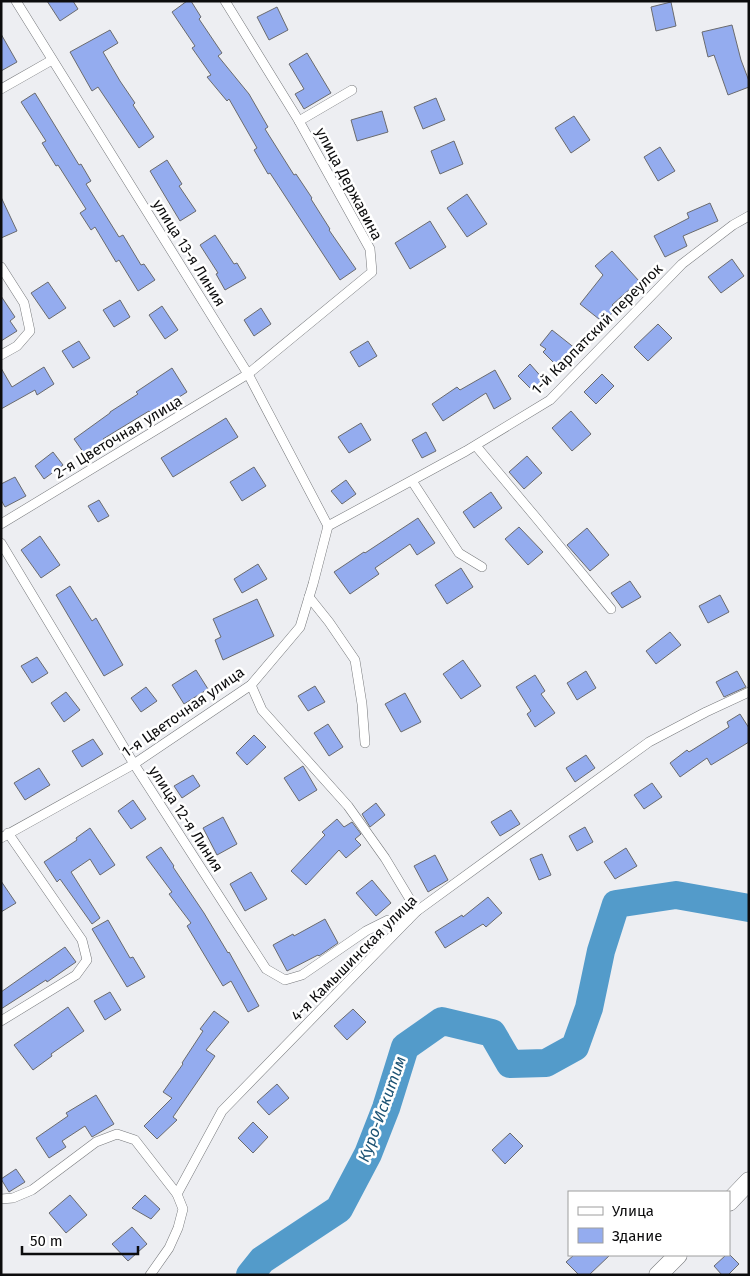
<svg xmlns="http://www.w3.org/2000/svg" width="750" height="1276" viewBox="0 0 750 1276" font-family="'Fira Sans',sans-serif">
<rect width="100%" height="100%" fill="#edeef2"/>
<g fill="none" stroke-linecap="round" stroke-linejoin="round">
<!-- river -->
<polyline stroke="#539bca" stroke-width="28" points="250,1275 262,1260 339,1209 368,1154 386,1108 405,1047 442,1021 492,1033 510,1064 546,1063 575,1047 589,1008 601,951 616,904 676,895 749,908"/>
</g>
<!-- building -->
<g fill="#94acef" stroke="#6a6b6e">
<polygon points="47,1 73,1 78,9 60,21"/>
<polygon points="187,1 191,1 201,17 199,19 222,53 218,56 249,94 268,127 265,129 294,175 296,174 312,198 311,199 330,229 329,230 356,269 340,280 270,173 268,174 254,150 257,148 229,99 227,101 207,77 211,75 192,48 195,46 172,12"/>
<polygon points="671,2 676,26 656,31 651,7"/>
<polygon points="277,7 288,30 269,40 257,17"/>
<polygon points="732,25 741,60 749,81 749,87 728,95 714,55 708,57 702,32"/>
<polygon points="110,30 118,43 103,52 120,81 135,103 133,105 154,137 139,148 98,87 92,91 70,52"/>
<polygon points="1,34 17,62 1,71"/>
<polygon points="307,53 331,93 304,109 295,94 304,89 289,64"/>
<polygon points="35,93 79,165 81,164 91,181 86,184 119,237 123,235 141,265 144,264 155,280 138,291 119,260 116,262 95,227 91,230 80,213 86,209 58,165 56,166 42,143 46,141 21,102"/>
<polygon points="436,98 445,120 423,129 414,107"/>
<polygon points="382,111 388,132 357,141 351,120"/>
<polygon points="574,116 590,140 571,153 555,128"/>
<polygon points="454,141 463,164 440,174 431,151"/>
<polygon points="660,147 675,171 658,181 644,157"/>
<polygon points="167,160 182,184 179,186 196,211 180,221 150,171"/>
<polygon points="467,194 487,224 467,237 447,208"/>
<polygon points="1,197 17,231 1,238"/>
<polygon points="710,203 718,221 683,236 687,246 665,257 654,236 689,218 687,213"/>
<polygon points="430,221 446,247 410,269 395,243"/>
<polygon points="215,235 234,264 237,263 246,278 225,290 216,274 218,273 200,245"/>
<polygon points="612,251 639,281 612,305 616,308 604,323 580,304 603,275 595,266"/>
<polygon points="732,259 744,276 721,293 708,277"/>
<polygon points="48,282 66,308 49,319 31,293"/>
<polygon points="1,296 15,317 10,321 17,331 1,341"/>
<polygon points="120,300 130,317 114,327 103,310"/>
<polygon points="162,306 178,330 165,339 149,315"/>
<polygon points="261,308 271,324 254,336 244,320"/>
<polygon points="658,324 672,338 648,361 634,347"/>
<polygon points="552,330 576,349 564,364 562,362 558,367 543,352 546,349 540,345"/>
<polygon points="79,341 90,358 73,368 62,351"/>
<polygon points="368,341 377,356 359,367 350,352"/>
<polygon points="530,364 544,380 533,391 518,376"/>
<polygon points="44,367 54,384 37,395 35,390 1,409 1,368 12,387"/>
<polygon points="172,368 187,392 151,415 149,411 103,439 105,442 86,456 74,439 110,413 110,412 138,394 136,392"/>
<polygon points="495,370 511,399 494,409 486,393 443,421 432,404 457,387 460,390"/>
<polygon points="602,374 614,386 596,404 584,392"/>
<polygon points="571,411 591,434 572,451 552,428"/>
<polygon points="226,418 238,437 173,477 161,458"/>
<polygon points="361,423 371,440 349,453 338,437"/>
<polygon points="426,432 436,451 422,458 412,440"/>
<polygon points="53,452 63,465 44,479 35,466"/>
<polygon points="527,456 542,473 524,489 509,472"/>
<polygon points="254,467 266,486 242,501 230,482"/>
<polygon points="15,477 26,496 5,507 1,500 1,484"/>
<polygon points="346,480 356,494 342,504 331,491"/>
<polygon points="491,492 502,508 474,528 463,512"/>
<polygon points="99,500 109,516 98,522 88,506"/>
<polygon points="418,518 435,543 417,555 410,544 375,568 379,574 350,594 334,572 364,552 365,553"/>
<polygon points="519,527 543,552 528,565 505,539"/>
<polygon points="587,528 609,555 590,571 567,545"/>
<polygon points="40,536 60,565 41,578 21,550"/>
<polygon points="258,564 267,579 242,593 234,579"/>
<polygon points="461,568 473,587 447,604 435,585"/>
<polygon points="630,581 641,597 622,608 611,593"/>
<polygon points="70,586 92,621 96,618 123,665 104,676 56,595"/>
<polygon points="720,595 729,612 708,623 699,606"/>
<polygon points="257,599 274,636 223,660 215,640 221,637 213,619"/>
<polygon points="670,632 681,645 656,664 646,651"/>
<polygon points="37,657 48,673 32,683 21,666"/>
<polygon points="463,660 481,686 461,699 443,674"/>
<polygon points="196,670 208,689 184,704 172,685"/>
<polygon points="586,671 596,688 577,700 567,683"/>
<polygon points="737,671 746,687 724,697 716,682"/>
<polygon points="535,675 545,691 541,694 555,713 535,727 527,714 531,711 516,687"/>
<polygon points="315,686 325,702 308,711 298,696"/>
<polygon points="146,687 157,701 141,712 131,698"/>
<polygon points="66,692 80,710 64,722 51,703"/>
<polygon points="405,693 421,722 401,732 385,704"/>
<polygon points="740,714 749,728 749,742 711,765 707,758 680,777 670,763 687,750 689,752 729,727 727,722"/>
<polygon points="328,724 343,747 329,756 314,733"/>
<polygon points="254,735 266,747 247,765 236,753"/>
<polygon points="93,739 103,754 82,767 72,751"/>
<polygon points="586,755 595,768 575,782 566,768"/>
<polygon points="303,766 317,790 299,801 284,778"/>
<polygon points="39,768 50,785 25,800 14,783"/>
<polygon points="193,775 200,786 182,798 174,786"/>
<polygon points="652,783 662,797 644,809 634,795"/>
<polygon points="133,800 146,819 131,829 118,811"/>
<polygon points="376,803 385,815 370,827 362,814"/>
<polygon points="511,810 520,824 500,836 491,822"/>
<polygon points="223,817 237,844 217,855 203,828"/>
<polygon points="337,819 344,827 352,822 361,834 355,839 361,845 346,858 339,850 306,885 291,871 325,835 322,832"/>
<polygon points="585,827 593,842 577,851 569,836"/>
<polygon points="90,828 115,865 100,875 90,859 71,872 100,918 92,924 60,879 57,882 44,862 77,840 76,838"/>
<polygon points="161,847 174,866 173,867 204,913 228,953 229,952 259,1006 248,1012 231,981 223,986 187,926 191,923 169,894 172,892 146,857"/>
<polygon points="626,848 637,866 615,879 604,862"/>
<polygon points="542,854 551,875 539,880 530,859"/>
<polygon points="435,855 448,880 428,892 414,866"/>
<polygon points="251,872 267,899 245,911 230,884"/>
<polygon points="372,880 391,903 376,916 356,893"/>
<polygon points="1,881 16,903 1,912"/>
<polygon points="488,897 502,913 486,927 483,924 445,948 435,932 462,915 463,917"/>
<polygon points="325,919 338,943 319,956 318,955 287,971 273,945 293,934 294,936"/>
<polygon points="108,920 130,958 133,957 145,977 127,987 92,929"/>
<polygon points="65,947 76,962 47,982 46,980 1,1009 1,992"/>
<polygon points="110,992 121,1010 105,1020 94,1001"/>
<polygon points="68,1007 84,1031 51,1054 52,1056 33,1070 14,1045"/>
<polygon points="353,1009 366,1022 347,1040 334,1026"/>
<polygon points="214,1011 229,1022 206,1050 215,1056 173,1117 177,1120 157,1139 144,1126 172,1098 163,1092 183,1064 182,1063 203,1031 200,1029"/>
<polygon points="277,1084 289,1098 269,1115 257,1102"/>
<polygon points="96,1095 114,1124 92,1137 85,1126 62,1141 66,1147 49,1158 36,1138 68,1116 66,1113"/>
<polygon points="253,1122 268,1137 253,1153 238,1138"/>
<polygon points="510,1133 523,1146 505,1164 492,1150"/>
<polygon points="16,1169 25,1182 9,1192 1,1179"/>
<polygon points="70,1195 87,1215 66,1233 49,1213"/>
<polygon points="145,1195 160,1209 151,1219 132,1208"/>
<polygon points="132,1227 147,1244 128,1261 112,1244"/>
<polygon points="729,1254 739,1264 728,1275 722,1275 714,1266 726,1255"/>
<polygon points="574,1255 610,1255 589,1275 579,1275 566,1262"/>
</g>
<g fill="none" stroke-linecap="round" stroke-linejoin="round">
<!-- lane casing -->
<g stroke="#77797c" stroke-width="10">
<g id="lane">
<polyline points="16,1 248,374 328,526"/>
<polyline points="1,89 52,60"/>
<polyline points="299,121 352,90"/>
<polyline points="1,267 24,303 30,331 17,346 1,355"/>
<polyline points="476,446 538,520 611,609"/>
<polyline points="412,481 459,553 482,567"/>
<polyline points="1,524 248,374 372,272 370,249 299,121 225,1"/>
<polyline points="328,526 466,451 550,400 682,264 733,225 749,216"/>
<polyline points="1,543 134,764 266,969 285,980 302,975 366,931 388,920 408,920"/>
<polyline points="309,597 329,622 355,660 362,704 365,743"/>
<polyline points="251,685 262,710 348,806 385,858 417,911"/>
<polyline points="1,838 134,764 251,685 300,627 313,584 328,526"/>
<polyline points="1,1021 76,975 87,960 82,940 8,833"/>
<polyline points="1,1199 13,1198 32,1190 96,1142 117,1134 135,1140 177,1194"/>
<polyline points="150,1275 169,1248 178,1228 183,1209 177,1194 222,1111 408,920 417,911 649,742 706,712 749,692"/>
</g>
</g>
<!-- street casing -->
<g stroke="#77797c" stroke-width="19">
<g id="street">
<polyline points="729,1202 749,1181"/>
<polyline points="658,1275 678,1255"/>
</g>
</g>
<!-- lane -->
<use href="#lane" stroke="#fff" stroke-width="9"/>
<!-- street -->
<use href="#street" stroke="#fff" stroke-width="18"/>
</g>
<g text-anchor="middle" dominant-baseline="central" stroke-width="5" stroke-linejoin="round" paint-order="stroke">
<!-- street labels -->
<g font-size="15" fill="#0c0c0d" stroke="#fff">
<text transform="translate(349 184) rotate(62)">улица Державина</text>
<text transform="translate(189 253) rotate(58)">улица 13-я Линия</text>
<text transform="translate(597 329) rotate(-45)">1-й Карпатский переулок</text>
<text transform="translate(118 437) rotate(-31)">2-я Цветочная улица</text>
<text transform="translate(183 712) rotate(-35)">1-я Цветочная улица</text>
<text transform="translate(186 819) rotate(57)">улица 12-я Линия</text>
<text transform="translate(354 958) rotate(-45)">4-я Камышинская улица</text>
</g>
<!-- water labels -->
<g font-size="16" font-style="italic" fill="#1d5374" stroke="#fff">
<text transform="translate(382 1109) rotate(-70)">Куро-Искитим</text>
</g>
</g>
<!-- border -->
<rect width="750" height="1276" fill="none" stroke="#0c0c0d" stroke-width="5"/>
<!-- legend -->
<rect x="568" y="1191" width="162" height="65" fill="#ffffff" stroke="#9e9e9e"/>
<rect x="578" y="1207" width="25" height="8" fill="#ffffff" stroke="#9e9e9e"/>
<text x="612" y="1216" font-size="15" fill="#0c0c0d">Улица</text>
<rect x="578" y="1228" width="25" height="15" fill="#94acef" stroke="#9e9e9e"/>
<text x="612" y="1241" font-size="15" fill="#0c0c0d">Здание</text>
<!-- scale -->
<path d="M22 1246v8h116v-8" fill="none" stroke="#0c0c0d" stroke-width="2.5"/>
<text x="30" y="1246" font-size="15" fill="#0c0c0d" stroke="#ffffff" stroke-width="4" paint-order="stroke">50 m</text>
</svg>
